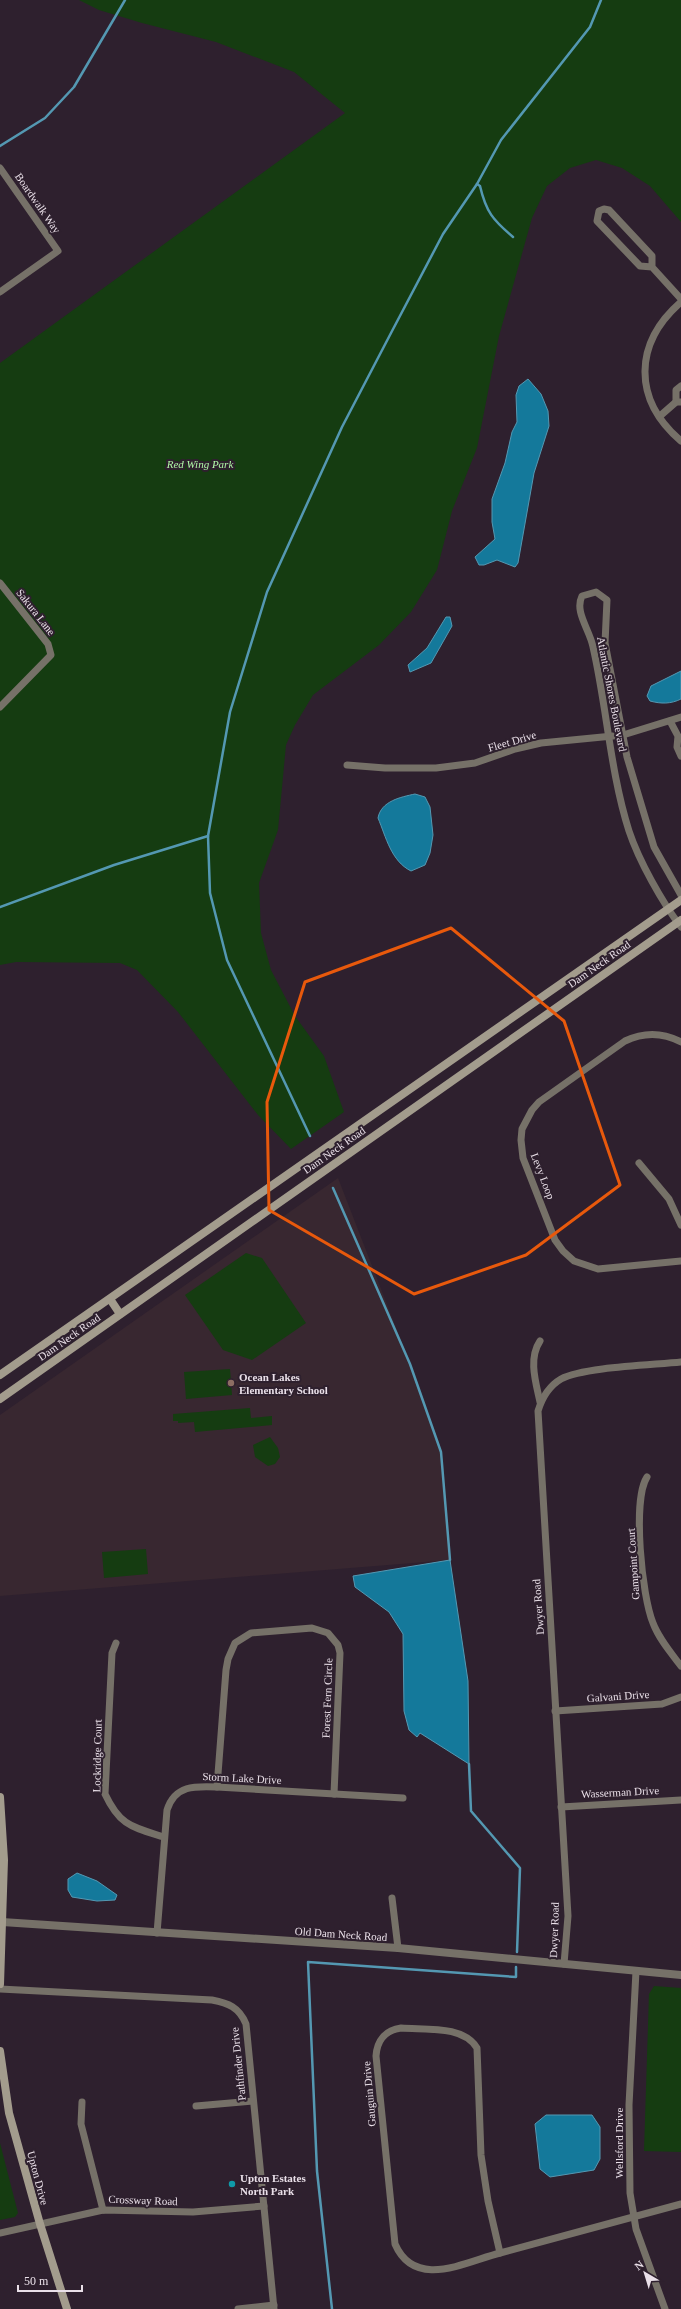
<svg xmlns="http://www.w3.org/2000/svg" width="681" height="2309" viewBox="0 0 681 2309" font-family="Georgia,serif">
<rect width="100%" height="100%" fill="#2e202e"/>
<!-- education -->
<polygon fill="#382730" points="338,1178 410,1364 441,1452 450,1560 0,1596 0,1415"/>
<!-- green -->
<g fill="#153c11">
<polygon points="79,0 681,0 681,222 650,186 622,168 596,160 570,168 547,186 532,218 499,336 477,448 452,511 437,570 411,612 379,645 313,695 295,725 286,745 278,830 259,883 261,933 271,970 295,1016 324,1056 344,1112 291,1149 258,1115 178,1012 137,970 120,963 16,962 0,965 0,363 345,113 294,72 216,42 142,23 99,10"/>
<polygon points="246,1253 262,1258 306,1323 252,1360 223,1350 185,1295"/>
<polygon points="230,1369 232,1395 186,1399 184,1372"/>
<polygon points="250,1408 251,1418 272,1416 272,1425 195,1432 194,1422 178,1423 178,1421 173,1421 173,1414"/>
<polygon points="270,1437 278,1448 280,1457 275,1464 268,1466 255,1457 253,1445"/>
<polygon points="146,1549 148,1574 104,1578 102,1552"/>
<polygon points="654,1986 681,1988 681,2152 644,2151 649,1994"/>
<polygon points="0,2143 18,2213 15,2217 0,2220"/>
</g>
<!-- water -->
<g fill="#14799b" stroke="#5498b2">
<polygon points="528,379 541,394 548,411 549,426 534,473 518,563 515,567 497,560 484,565 479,565 475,557 495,539 492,522 492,499 505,463 512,432 517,422 516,395 519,386"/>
<polygon points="446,617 450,617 452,626 431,663 410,672 408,665 427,648"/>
<path d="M681 671V699C671 704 661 704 650 701L647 696 651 686Z"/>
<path d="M415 794 425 797 430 807 433 835 430 853 425 865 411 871C391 861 386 837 378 818 381 801 401 797 415 794Z"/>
<polygon points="450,1560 468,1681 469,1764 420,1733 417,1737 409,1730 404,1711 403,1634 389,1612 355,1587 353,1576"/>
<polygon points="77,1873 97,1881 117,1895 115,1900 97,1901 72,1897 68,1890 68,1879"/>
<polygon points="546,2115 592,2115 600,2127 600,2159 594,2170 550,2177 540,2169 535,2124"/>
</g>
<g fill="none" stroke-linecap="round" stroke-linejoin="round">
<!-- stream -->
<g stroke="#5498b2" stroke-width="2.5">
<polyline points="0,146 45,118 74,87 125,0"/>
<path d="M477 184 480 186C486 212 493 220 513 237"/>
<polyline points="0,907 114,865 208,836"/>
<polyline points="310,1136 227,960 210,893 208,836 230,712 267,592 342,427 391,333 443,234 477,184 501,140 590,27 601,0"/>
<polyline points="333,1188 410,1364 441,1452 450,1560"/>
<polyline points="469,1764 471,1811 520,1868 517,1952"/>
<polyline points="332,2309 317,2171 308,1962 516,1977 516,1967"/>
</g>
<!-- minor -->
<g stroke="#767168" stroke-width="7">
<polyline points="0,168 58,251 0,292"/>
<polyline points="652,267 640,266 597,221 599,211 604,209 609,210 652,256 652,267 681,299"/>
<path d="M681 302C634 343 632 399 681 441"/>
<polyline points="676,402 676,390 681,386"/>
<polyline points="660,416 676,402 681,402"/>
<polyline points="0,583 48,644 51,655 0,707"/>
<polyline points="670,721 678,736 677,747 681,756"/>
<polyline points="347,765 385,768 436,768 475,763 515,749 541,743 623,735 681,717"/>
<path d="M681 895 654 847 627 757 605 643 607 600 596 592 582 596C574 612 590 630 593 647 607 708 610 771 629 831 639 861 662 902 681 927"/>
<path d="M681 1042C662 1032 644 1032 625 1041L539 1102 532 1110 522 1129 521 1140 523 1158 555 1240 563 1251 574 1261 598 1269 681 1261"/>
<polyline points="639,1163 669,1199 681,1225"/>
<path d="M540 1341C528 1359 536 1383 540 1402"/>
<path d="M647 1477C632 1500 642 1597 653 1623 659 1639 671 1653 681 1666"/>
<path d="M116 1643 112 1653 105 1794C120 1826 132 1827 164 1837"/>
<polyline points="555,1711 662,1704 681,1697"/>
<polyline points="217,1787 226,1670 228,1659 235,1643 251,1633 312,1628 328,1633 338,1645 340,1653 334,1794"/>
<polyline points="561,1807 681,1800"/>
<polyline points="392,1898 398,1948"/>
<path d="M157 1933 167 1810C175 1785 195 1786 217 1787L403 1798"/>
<path d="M564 1964 568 1916 538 1411C542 1398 549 1386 561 1379 583 1367 653 1365 681 1362"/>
<polyline points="636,1971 629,2105 630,2193 636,2229 665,2309"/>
<path d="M0 1989 212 2000C228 2003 239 2007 246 2024L274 2309"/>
<path d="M401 2028C426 2030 463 2025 477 2048L481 2155 488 2201 500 2253C465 2262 415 2290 395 2244L376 2056C377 2040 386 2030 401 2028Z"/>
<polyline points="82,2102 81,2124 103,2210"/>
<polyline points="196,2106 253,2101"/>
<polyline points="0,2233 103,2210 193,2212 264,2206"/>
<polyline points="500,2253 681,2204"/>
<polyline points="238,2309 274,2305"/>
</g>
<!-- tertiary -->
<polyline stroke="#767168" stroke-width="8" points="2,1922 398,1948 681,1975"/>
<!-- secondary -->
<g stroke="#a39c8d" stroke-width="8">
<polyline points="110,1299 120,1314"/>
<polyline points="0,1375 681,900"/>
<polyline points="0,1399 681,920"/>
<polyline points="0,1797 4,1860 0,1984"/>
<polyline points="0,2051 9,2113 40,2224 67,2309"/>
</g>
</g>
<!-- marked area -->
<path fill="none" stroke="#e8590c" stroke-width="3" stroke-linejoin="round" d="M451 928 564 1021 620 1185 526 1255 414 1294 269 1210 267 1102 305 982Z"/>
<!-- markers -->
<circle fill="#8d6e63" stroke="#2e202e" stroke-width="1.5" cx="231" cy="1383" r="4"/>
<circle fill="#0f9aa8" stroke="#2e202e" stroke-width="1.5" cx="232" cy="2184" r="4"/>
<g text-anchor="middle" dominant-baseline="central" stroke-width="4" stroke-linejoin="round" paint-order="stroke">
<!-- street labels -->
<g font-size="11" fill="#eae0e9" stroke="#2e202e">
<text transform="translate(38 203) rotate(55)">Boardwalk Way</text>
<text transform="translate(36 612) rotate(52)">Sakura Lane</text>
<text transform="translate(612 694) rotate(79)">Atlantic Shores Boulevard</text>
<text transform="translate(512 741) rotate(-16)">Fleet Drive</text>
<text transform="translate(599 964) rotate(-35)">Dam Neck Road</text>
<text transform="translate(334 1150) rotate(-35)">Dam Neck Road</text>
<text transform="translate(543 1176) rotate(69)">Levy Loop</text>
<text transform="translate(69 1337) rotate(-35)">Dam Neck Road</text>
<text transform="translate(633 1564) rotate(-94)">Gampoint Court</text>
<text transform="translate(538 1607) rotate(-94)">Dwyer Road</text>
<text transform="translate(618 1696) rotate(-4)">Galvani Drive</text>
<text transform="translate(327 1698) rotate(-88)">Forest Fern Circle</text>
<text transform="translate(97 1756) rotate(-89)">Lockridge Court</text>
<text transform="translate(242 1778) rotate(3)">Storm Lake Drive</text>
<text transform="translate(620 1792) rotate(-3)">Wasserman Drive</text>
<text transform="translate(554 1930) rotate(-88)">Dwyer Road</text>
<text transform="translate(341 1934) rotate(4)">Old Dam Neck Road</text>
<text transform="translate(238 2064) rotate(-96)">Pathfinder Drive</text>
<text transform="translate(369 2094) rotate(-95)">Gauguin Drive</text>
<text transform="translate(619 2143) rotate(-90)">Wellsford Drive</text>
<text transform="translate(38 2178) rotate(75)">Upton Drive</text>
<text transform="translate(143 2200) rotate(2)">Crossway Road</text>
</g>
<!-- park labels -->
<g font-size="11" font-style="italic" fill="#aff7a6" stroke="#2e202e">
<text x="200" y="464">Red Wing Park</text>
</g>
<!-- poi labels -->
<g font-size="11" font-weight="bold" fill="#eae0e9" stroke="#2e202e" text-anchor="start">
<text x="239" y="1377">Ocean Lakes<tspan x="239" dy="13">Elementary School</tspan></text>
<text x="240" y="2178">Upton Estates<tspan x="240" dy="13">North Park</tspan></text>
</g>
</g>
<!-- north arrow -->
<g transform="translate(645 2273) rotate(322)" stroke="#2e202e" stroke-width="3" paint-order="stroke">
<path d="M0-3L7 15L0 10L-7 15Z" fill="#eae0e9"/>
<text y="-6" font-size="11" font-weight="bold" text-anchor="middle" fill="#eae0e9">N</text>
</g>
<!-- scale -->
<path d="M18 2285v6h64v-6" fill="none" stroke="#eae0e9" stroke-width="2"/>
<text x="24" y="2285" font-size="12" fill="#eae0e9" stroke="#2e202e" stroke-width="3" paint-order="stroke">50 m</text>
</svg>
